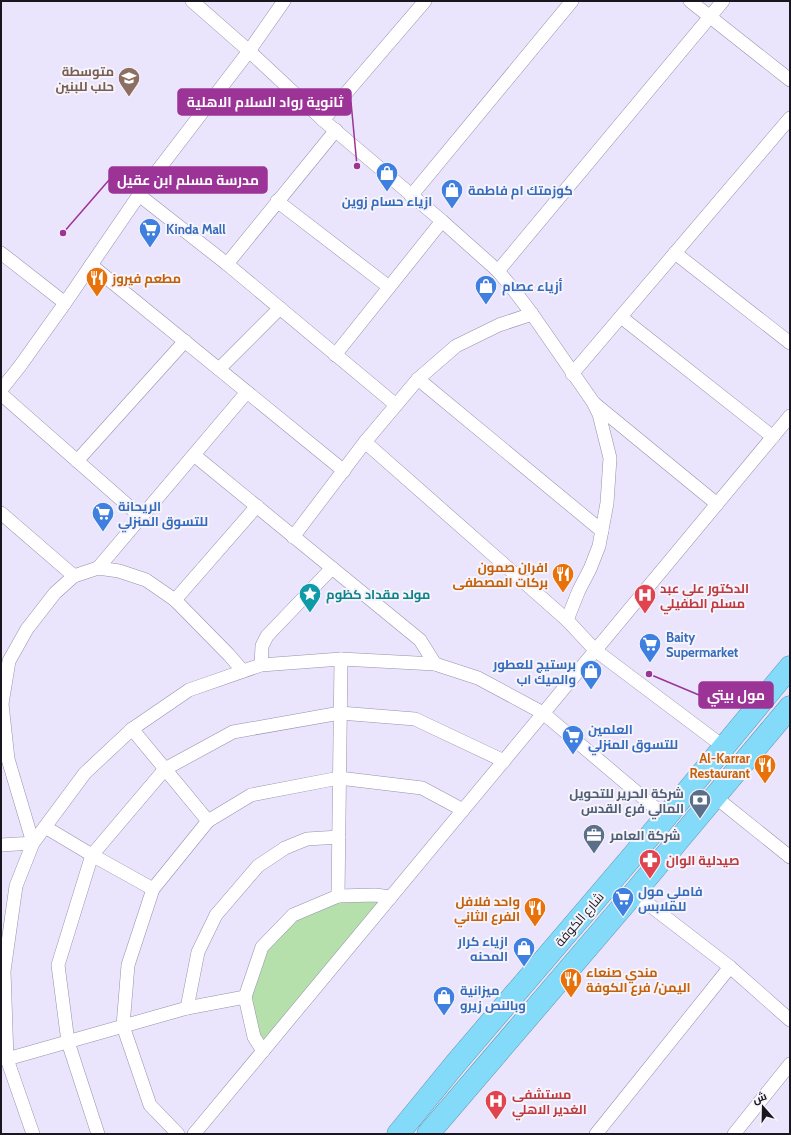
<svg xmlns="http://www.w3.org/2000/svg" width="791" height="1135" viewBox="0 0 791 1135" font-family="Cabin,Cairo,sans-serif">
<rect width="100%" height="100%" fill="#eae4fc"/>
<!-- green -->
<polygon fill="#b5e0ab" points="340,900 385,901 265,1046 258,1031 253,1012 251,995 269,947 296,919"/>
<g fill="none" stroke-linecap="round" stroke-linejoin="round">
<!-- street casing -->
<g stroke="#9890ac" stroke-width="14">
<g id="street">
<polyline points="192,1 249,51 323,120 442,221 498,271 513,289 532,314 593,402 599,414 610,458 607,503 599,546 590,569 579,590 567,620 595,650 724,747"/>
<polyline points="690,1 790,80"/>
<polyline points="323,120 425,1"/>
<polyline points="139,195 227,264 396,405"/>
<polyline points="411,196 572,1"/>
<polyline points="277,201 389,287"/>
<polyline points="1,253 65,303"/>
<polyline points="675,253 790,343"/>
<polyline points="227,264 336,130"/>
<polyline points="91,265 344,471"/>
<polyline points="498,271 723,1"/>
<polyline points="621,317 773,437"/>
<polyline points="335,355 442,221"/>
<polyline points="219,369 280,308"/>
<polyline points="572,374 790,118"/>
<polyline points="418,379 602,531"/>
<polyline points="1,390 20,366 65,303 139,195 249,51 284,1"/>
<polyline points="1,394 141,517"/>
<polyline points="595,404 717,504"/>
<polyline points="365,442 567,620"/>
<polyline points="194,455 420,640 435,664"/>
<polyline points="77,461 185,341"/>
<polyline points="1,513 74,576"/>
<polyline points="293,537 365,442 418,379 456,346 499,325 532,314"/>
<polyline points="98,568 247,392"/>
<polyline points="175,600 257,506"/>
<polyline points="261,665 262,646 267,636 332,568"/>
<polyline points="132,729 208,821"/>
<polyline points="714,796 790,857"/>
<polyline points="45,827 92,855 153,889"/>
<polyline points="1,845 33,843 8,759 2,704 9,661 27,629 55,593 74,576 98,568 119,571 146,580 175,600 229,655 243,671"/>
<polyline points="634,893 730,967 790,1020"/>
<polyline points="338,896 341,659"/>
<polyline points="187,1008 198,952 216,915 258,866 285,848 307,839 339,837"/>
<polyline points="263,1051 254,1037 245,997 262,947 293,915 338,896 375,895 391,897"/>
<polyline points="7,1059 187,1008 245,997"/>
<polyline points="33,1134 7,1059 4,971 16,886 33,843 85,773 132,729 189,690 261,665 341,659 435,664 478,678 543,713 666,817"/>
<polyline points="98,1134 68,1042 58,965 92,855 165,769 233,732 340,713 415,719 504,761"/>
<polyline points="178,1134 150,1105 123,1026 128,965 153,889 208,821 251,795 339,778 422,788 463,810"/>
<polyline points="194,1134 790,416"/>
<polyline points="596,1134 730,967"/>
<polyline points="734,1134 790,1064"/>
</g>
</g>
<!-- highway casing -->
<g stroke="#5e96ad" stroke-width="23">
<g id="highway">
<polyline points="398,1134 456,1063 666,817 790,667"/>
<polyline points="428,1134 634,893 790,707"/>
</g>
</g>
<!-- street -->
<use href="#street" stroke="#fff" stroke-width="13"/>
<!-- highway -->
<use href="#highway" stroke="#83dbf9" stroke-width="22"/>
</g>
<!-- icons -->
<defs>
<g id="school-pin" transform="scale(1.15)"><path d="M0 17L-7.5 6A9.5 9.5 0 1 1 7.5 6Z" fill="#8d6e63" stroke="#f6f4fa"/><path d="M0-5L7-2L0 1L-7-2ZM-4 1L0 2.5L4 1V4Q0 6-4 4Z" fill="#fff"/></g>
<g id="shop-pin" transform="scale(1.15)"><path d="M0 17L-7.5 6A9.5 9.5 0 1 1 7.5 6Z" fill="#3f7fe0" stroke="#f6f4fa"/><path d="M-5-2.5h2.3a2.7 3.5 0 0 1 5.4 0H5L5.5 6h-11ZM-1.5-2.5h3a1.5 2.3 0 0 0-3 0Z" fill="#fff"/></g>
<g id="supermarket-pin" transform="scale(1.15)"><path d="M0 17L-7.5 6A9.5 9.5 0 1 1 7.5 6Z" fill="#3f7fe0" stroke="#f6f4fa"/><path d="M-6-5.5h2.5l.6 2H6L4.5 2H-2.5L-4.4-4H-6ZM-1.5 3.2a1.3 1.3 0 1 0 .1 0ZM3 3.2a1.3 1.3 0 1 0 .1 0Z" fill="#fff"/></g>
<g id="restaurant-pin" transform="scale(1.15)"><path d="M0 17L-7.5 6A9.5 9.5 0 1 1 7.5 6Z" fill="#e8710a" stroke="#f6f4fa"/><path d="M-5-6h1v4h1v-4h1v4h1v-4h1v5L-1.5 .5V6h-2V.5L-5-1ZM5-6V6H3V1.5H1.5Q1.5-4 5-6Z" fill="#fff"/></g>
<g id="sight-pin" transform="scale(1.15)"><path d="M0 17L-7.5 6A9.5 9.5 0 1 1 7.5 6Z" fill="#0f9aa8" stroke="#f6f4fa"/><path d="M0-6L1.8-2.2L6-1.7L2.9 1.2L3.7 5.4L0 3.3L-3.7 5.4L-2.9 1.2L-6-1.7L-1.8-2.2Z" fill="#fff"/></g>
<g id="hospital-pin" transform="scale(1.15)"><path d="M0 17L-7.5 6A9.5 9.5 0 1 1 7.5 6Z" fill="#e0444e" stroke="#f6f4fa"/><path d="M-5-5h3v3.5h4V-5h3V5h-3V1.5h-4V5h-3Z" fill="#fff"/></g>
<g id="bank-pin" transform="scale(1.15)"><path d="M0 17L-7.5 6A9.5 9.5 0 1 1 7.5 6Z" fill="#5c6f8a" stroke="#f6f4fa"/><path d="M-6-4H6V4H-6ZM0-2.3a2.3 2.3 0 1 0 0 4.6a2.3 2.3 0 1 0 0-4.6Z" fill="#fff"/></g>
<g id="office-pin" transform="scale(1.15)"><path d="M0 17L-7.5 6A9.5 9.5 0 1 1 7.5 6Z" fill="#5c6f8a" stroke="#f6f4fa"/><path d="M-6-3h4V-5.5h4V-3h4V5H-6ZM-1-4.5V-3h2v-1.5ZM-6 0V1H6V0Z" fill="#fff"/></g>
<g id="pharmacy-pin" transform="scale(1.15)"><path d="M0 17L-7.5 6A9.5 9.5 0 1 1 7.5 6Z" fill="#e0444e" stroke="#f6f4fa"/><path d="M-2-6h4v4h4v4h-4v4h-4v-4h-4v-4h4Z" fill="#fff"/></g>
</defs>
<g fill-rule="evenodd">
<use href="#school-pin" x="129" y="78"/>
<use href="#shop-pin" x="387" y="173"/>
<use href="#shop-pin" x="452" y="190"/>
<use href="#supermarket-pin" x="150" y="229"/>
<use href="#restaurant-pin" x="97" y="278"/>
<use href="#shop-pin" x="486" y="286"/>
<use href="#supermarket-pin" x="103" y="513"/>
<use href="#restaurant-pin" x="563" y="574"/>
<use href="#sight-pin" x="310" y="594"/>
<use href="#hospital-pin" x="645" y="595"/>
<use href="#supermarket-pin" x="650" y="644"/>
<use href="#shop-pin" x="591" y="671"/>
<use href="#supermarket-pin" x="573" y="736"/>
<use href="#restaurant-pin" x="765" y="765"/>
<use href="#bank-pin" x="700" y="800"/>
<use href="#office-pin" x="594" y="835"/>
<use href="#pharmacy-pin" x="650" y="860"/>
<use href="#supermarket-pin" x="623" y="898"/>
<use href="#restaurant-pin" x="535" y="908"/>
<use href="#shop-pin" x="524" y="948"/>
<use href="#restaurant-pin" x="571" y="979"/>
<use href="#shop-pin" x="444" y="997"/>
<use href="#hospital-pin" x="496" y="1101"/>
</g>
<g text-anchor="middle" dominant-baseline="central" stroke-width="4" stroke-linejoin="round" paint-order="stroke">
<!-- education labels -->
<g font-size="13" font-weight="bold" fill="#785e54" stroke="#f6f4fa" text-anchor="end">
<text x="114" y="71">متوسطة<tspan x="114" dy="15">حلب للبنين</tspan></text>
</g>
<!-- shop labels -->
<g font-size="13" font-weight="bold" fill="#366cbe" stroke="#f6f4fa" text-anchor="start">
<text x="468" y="190">كوزمتك ام فاطمة</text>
<text x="387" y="201" text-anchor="middle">ازياء حسام زوين</text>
<text x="166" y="229">Kinda Mall</text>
<text x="502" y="286">أزياء عصام</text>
<text x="118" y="506">الريحانة<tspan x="118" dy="15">للتسوق المنزلي</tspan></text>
<text x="666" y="637">Baity<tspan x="666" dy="15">Supermarket</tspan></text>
<text x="576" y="664" text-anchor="end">برستيج للعطور<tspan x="576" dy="15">والميك اب</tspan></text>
<text x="588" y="729">العلمين<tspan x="588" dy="15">للتسوق المنزلي</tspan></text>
<text x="638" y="891">فاملي مول<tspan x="638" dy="15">للملابس</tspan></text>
<text x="508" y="941" text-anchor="end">ازياء كرار<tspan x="508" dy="15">المحنه</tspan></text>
<text x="460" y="990">ميزانية<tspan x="460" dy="15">وبالنص زيرو</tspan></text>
</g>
<!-- food labels -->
<g font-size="13" font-weight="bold" fill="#c56008" stroke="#f6f4fa" text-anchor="end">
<text x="112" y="278" text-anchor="start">مطعم فيروز</text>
<text x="548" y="567">افران صمون<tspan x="548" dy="15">بركات المصطفى</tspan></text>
<text x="750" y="758">ِAl-Karrar<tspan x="750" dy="15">Restaurant</tspan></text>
<text x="520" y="901">واحد فلافل<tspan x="520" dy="15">الفرع الثاني</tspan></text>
<text x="586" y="972" text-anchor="start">مندي صنعاء<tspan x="586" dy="15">اليمن/ فرع الكوفة</tspan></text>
</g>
<!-- health labels -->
<g font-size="13" font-weight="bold" fill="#be3a42" stroke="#f6f4fa" text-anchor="start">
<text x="660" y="588">الدكتور علي عبد<tspan x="660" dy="15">مسلم الطفيلي</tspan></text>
<text x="666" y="860">صيدلية الوان</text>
<text x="512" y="1094">مستشفى<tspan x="512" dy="15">الغدير الاهلي</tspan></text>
</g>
<!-- culture labels -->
<g font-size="13" font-weight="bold" fill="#0d838f" stroke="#f6f4fa" text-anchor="start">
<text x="326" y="594">مولد مقداد كظوم</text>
</g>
<!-- service labels -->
<g font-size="13" font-weight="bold" fill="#4e5e75" stroke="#f6f4fa" text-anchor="end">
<text x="684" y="793">شركة الحرير للتحويل<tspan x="684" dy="15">المالي فرع القدس</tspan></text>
<text x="610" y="835" text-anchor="start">شركة العامر</text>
</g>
<!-- street labels -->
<g font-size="13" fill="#191620" stroke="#f6f4fa">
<text transform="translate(579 919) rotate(-49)">شارع الكوفة</text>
</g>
</g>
<!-- callouts -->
<path fill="none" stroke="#9c3498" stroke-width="1.5" d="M357 166L351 102M63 233L109 180M649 674L699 695"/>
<g fill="#9c3498" stroke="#f6f4fa" stroke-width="1.5">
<circle cx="357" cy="166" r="4"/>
<circle cx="63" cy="233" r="4"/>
<circle cx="649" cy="674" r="4"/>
</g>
<g fill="#9c3498" stroke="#9c3498" stroke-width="1.5">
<rect x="178" y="89" width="173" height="26" rx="4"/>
<rect x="109" y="167" width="158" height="26" rx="4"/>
<rect x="699" y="682" width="74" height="26" rx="4"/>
</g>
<g font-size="14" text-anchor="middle" font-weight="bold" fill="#fff">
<text x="265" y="107">ثانوية رواد السلام الاهلية</text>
<text x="188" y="185">مدرسة مسلم ابن عقيل</text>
<text x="736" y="700">مول بيتي</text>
</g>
<!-- border -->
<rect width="791" height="1135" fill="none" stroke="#191620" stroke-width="4"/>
<!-- north arrow -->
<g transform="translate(763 1107) rotate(340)" stroke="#f6f4fa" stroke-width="3" paint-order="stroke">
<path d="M0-3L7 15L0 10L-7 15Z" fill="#191620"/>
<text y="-6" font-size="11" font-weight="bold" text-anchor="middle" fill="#191620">ش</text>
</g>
</svg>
